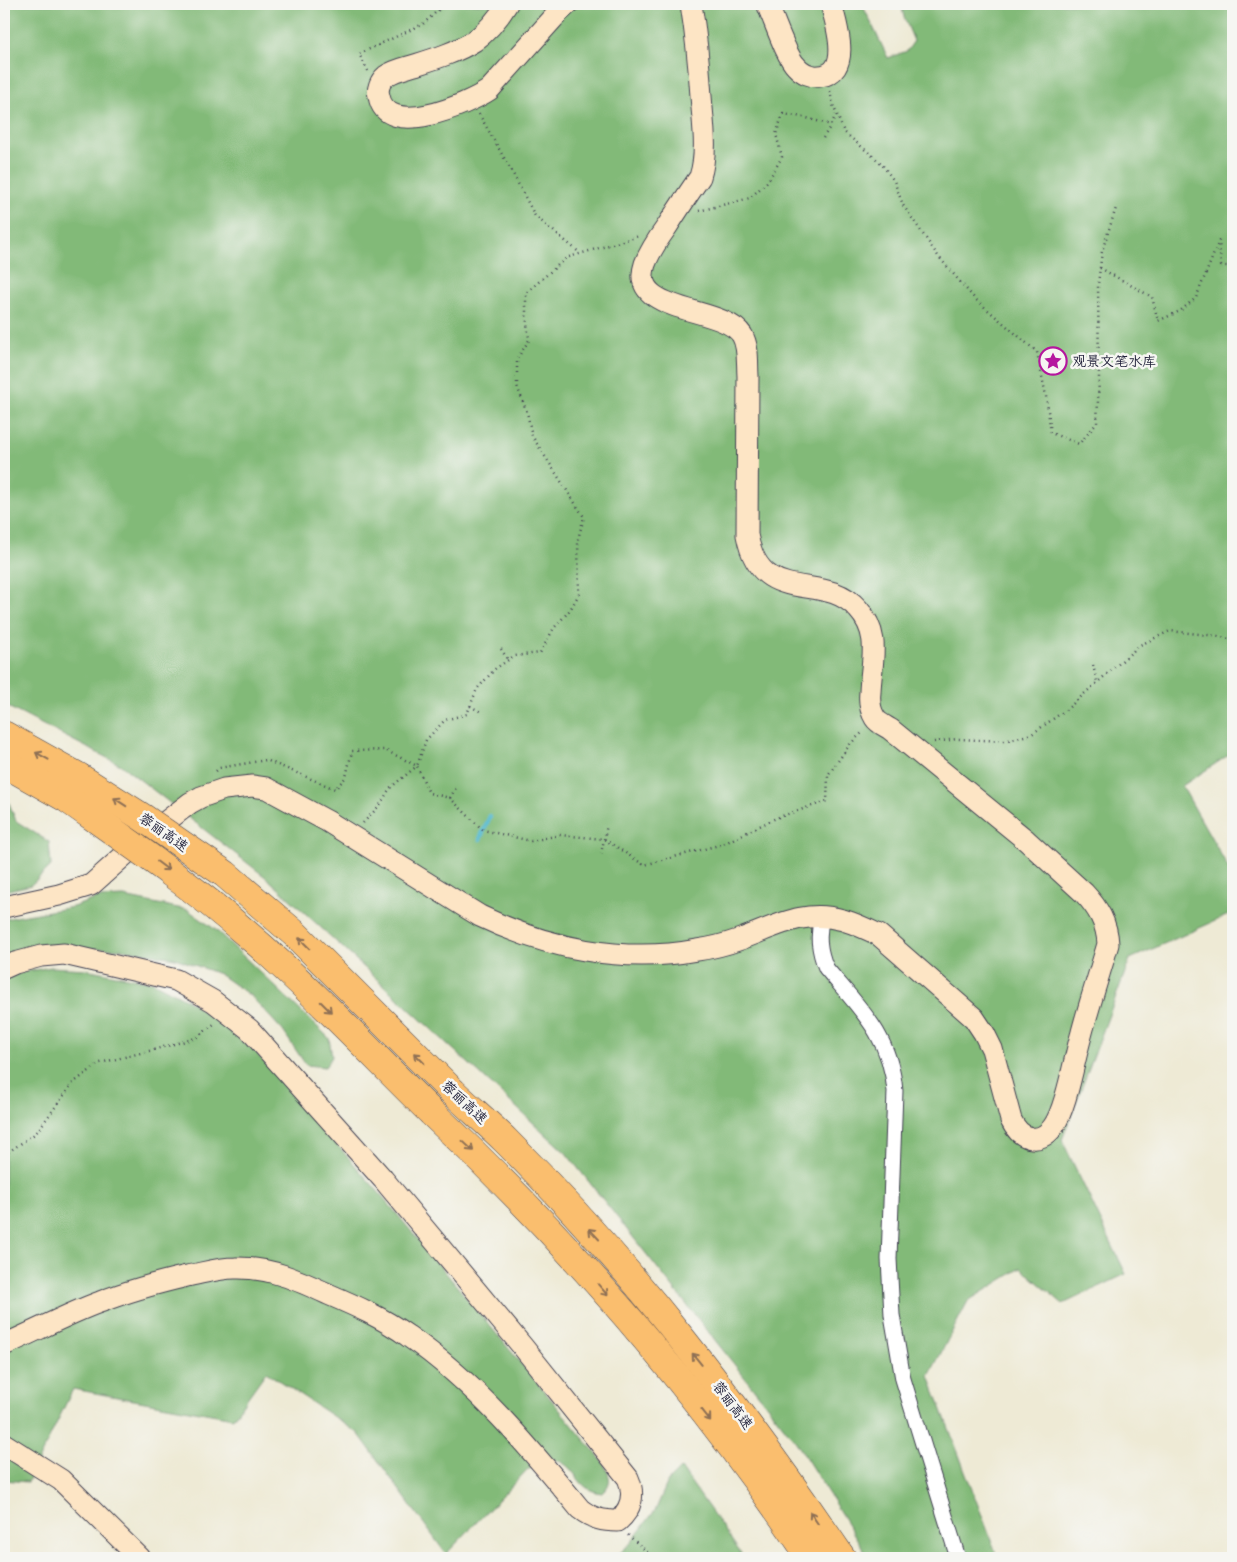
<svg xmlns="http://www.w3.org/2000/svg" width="1237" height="1562" viewBox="0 0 1237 1562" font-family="Delius,'LXGW WenKai TC',sans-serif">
<rect width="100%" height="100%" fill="#f6f6f2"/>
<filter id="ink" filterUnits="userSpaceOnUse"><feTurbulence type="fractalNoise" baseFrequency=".02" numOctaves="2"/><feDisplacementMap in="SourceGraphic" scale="10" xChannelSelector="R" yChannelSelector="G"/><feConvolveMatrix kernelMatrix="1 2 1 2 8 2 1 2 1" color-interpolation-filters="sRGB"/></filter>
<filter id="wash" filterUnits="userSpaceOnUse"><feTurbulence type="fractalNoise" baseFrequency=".0096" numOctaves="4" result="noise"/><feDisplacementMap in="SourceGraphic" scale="20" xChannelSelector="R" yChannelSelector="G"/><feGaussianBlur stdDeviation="1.12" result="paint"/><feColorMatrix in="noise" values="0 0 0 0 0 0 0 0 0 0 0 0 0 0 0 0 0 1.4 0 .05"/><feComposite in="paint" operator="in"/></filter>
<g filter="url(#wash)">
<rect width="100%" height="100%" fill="#eeead5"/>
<!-- forest -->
<g fill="#82ba78" stroke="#526e5a">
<polygon points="4,4 862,4 888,58 907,51 914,41 904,17 901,4 1233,4 1233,752 1182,786 1233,876 1233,913 1130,959 1062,1140 1126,1274 1063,1304 1021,1268 968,1301 929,1376 998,1558 869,1558 796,1442 566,1153 268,879 121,765 4,705"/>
<polygon points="4,790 16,821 49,842 51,866 31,885 4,891"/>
<polygon points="124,897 188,910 216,930 329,1038 332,1057 325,1067 306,1065 283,1031 251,996 219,974 175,958 121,949 60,948 4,960 4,919 73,907 98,898"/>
<path d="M51 967 85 969 153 982 191 1002 254 1050 382 1196 603 1462C609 1475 614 1482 602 1493 578 1490 579 1473 563 1463 560 1461 555 1460 551 1459L527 1470 446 1554 358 1433 266 1372 233 1418 73 1389 28 1482 4 1480V980L18 973Z"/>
<polygon points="681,1468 744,1558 614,1558 630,1544 656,1509 668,1481"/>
</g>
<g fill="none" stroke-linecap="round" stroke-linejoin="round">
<!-- stream -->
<polyline stroke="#52b9d0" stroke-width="4.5" points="480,839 490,816"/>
</g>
</g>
<g filter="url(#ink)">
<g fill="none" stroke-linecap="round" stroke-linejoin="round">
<!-- street casing -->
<g stroke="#414052" stroke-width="17">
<path id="street" d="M822 917C817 936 819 951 826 968 860 1009 890 1035 895 1091L889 1259 892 1315 903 1379 958 1558"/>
</g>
<!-- secondary casing -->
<g stroke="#414052" stroke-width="23">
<g id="secondary">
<path d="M507 4C499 17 487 32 474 41 457 52 434 59 415 65 405 68 394 70 386 76 380 81 377 89 379 96 386 140 468 104 489 90L558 13 568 4"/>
<path d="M767 4C774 19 786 56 796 66 802 73 811 77 820 76 853 73 836 23 831 4"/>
<path d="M4 907 59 895 91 885 137 844 190 803 201 797 224 789 252 786 266 788 327 821 480 916C547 948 623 964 697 950 712 948 727 944 741 939 777 926 804 909 843 920 856 924 867 929 879 935L974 1018 984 1033 992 1049 1011 1120C1020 1139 1039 1146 1053 1127 1066 1109 1074 1060 1081 1036 1089 1005 1099 975 1108 944 1107 923 1098 908 1084 893L1026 840 890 729C885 726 878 723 875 718 870 710 869 701 870 692 871 661 882 635 858 609 823 569 761 610 747 535L748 376C747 362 749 347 742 335 723 305 628 315 645 264 650 251 658 239 666 228 677 211 688 194 700 177 708 152 703 123 701 96 699 65 696 35 691 4"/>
<path d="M4 968 15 963 41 956 64 954 176 980 213 1001 249 1029 383 1179 523 1347 628 1478C635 1494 632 1509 618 1521 603 1521 593 1519 580 1509 529 1447 475 1382 408 1336 383 1318 356 1306 328 1294 298 1280 269 1267 235 1268 219 1268 203 1273 187 1276 157 1283 128 1291 100 1302 67 1314 36 1331 4 1345"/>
<polyline points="4,1444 61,1480 140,1558"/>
</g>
</g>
<!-- highway casing -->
<g stroke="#414052" stroke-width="29">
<g id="highway">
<polyline points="4,735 79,777"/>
<polyline points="4,763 66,798"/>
<path d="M453 1092C471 1109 489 1124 506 1141 633 1267 742 1411 842 1558"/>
<path d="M432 1113C574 1246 702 1397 811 1558"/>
</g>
</g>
<!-- path -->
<g stroke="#414052" stroke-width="2.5" stroke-dasharray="1 4" stroke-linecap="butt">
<polyline points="368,71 359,54 423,24 445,4"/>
<polyline points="830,91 833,105 844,132 881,163 894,181 903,205 938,256 974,298 1037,352 1046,396 1051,433 1079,444 1097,423 1099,379 1098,284 1102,251 1116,208"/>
<polyline points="479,114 511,170 535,216 580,253"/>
<polyline points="823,138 831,125"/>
<polyline points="699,211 750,198 768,181 782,157 776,134 783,114 803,117 831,125 836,115"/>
<polyline points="1100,268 1152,297 1158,321 1180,311 1196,298 1219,241 1221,266 1233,266"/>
<polyline points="501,649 508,660"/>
<polyline points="1093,665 1097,682"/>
<polyline points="470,706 483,713"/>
<polyline points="934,742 957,739 1005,741 1032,734 1067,709 1140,645 1170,631 1218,636 1233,640"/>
<polyline points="216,771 219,768 266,760 335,789 346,777 352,751 385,750 417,766 426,740 445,720 467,714 477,689 495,669 514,656 540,653 554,628 570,610 579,594 578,539 584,517 532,436 527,412 517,386 517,359 529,340 526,314 526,293 566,258 639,236"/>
<polyline points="450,798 457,786"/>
<polyline points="363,823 380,805 390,788 417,766 429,793 450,798 483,830 531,841 560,835 604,839 644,865 723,844 776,818 827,801 828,775 851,743 864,731"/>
<polyline points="601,854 607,825"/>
<polyline points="4,1155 36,1133 73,1083 100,1063 149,1051 196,1038 214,1024"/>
<polyline points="628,1535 654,1558"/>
</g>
<!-- street -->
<use href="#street" stroke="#fff" stroke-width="15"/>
<!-- secondary -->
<use href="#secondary" stroke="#fde5c5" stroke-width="21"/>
<!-- highway -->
<use href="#highway" stroke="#fabe6e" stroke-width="28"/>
<!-- highway-bridge casing -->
<g stroke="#414052" stroke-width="29" stroke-linecap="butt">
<g id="highway-bridge">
<polyline points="79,777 142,817 225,874 295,934 453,1092"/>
<path d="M66 798C128 842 190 884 247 934 312 990 371 1053 432 1113"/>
</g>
</g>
<!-- highway-bridge -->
<use href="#highway-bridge" stroke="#fabe6e" stroke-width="28"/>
</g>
<!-- one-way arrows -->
<defs><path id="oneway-shaft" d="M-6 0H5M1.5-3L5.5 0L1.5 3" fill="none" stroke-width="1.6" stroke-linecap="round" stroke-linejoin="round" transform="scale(1.25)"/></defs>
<g stroke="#8e7054">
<use href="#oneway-shaft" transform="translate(42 756) rotate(-151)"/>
<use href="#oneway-shaft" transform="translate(120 802) rotate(-147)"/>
<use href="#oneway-shaft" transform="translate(163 866) rotate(37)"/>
<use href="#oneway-shaft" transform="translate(304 943) rotate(-135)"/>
<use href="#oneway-shaft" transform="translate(326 1007) rotate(45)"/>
<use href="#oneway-shaft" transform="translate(419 1058) rotate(-135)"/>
<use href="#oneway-shaft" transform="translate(468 1146) rotate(43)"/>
<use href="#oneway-shaft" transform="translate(594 1234) rotate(-133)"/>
<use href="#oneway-shaft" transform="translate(603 1290) rotate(49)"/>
<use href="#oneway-shaft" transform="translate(697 1359) rotate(-129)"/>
<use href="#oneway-shaft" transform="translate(706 1415) rotate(52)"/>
<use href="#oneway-shaft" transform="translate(814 1518) rotate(-124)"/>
</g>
</g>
<!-- icons -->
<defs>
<g id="sight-ring" transform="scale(1.4375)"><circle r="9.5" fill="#f6f6f2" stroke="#b5179e" stroke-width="1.5"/><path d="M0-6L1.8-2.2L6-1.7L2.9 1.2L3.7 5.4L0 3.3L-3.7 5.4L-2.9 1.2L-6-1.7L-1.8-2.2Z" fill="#b5179e"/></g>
</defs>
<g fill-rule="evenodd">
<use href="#sight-ring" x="1053" y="361"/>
</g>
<g text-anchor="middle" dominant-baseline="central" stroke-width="5" stroke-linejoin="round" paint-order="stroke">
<!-- poi labels -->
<g font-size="14" fill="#22223b" stroke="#f6f6f2" text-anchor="start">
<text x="1072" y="361">观景文笔水库</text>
</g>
<!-- street labels -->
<g font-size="14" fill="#22223b" stroke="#f6f6f2">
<text transform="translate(164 832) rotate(35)">蓉丽高速</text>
<text transform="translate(465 1102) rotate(43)">蓉丽高速</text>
<text transform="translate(733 1405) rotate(53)">蓉丽高速</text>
</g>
</g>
<!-- margin -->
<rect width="1237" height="1562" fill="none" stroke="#f6f6f2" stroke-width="20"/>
</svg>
